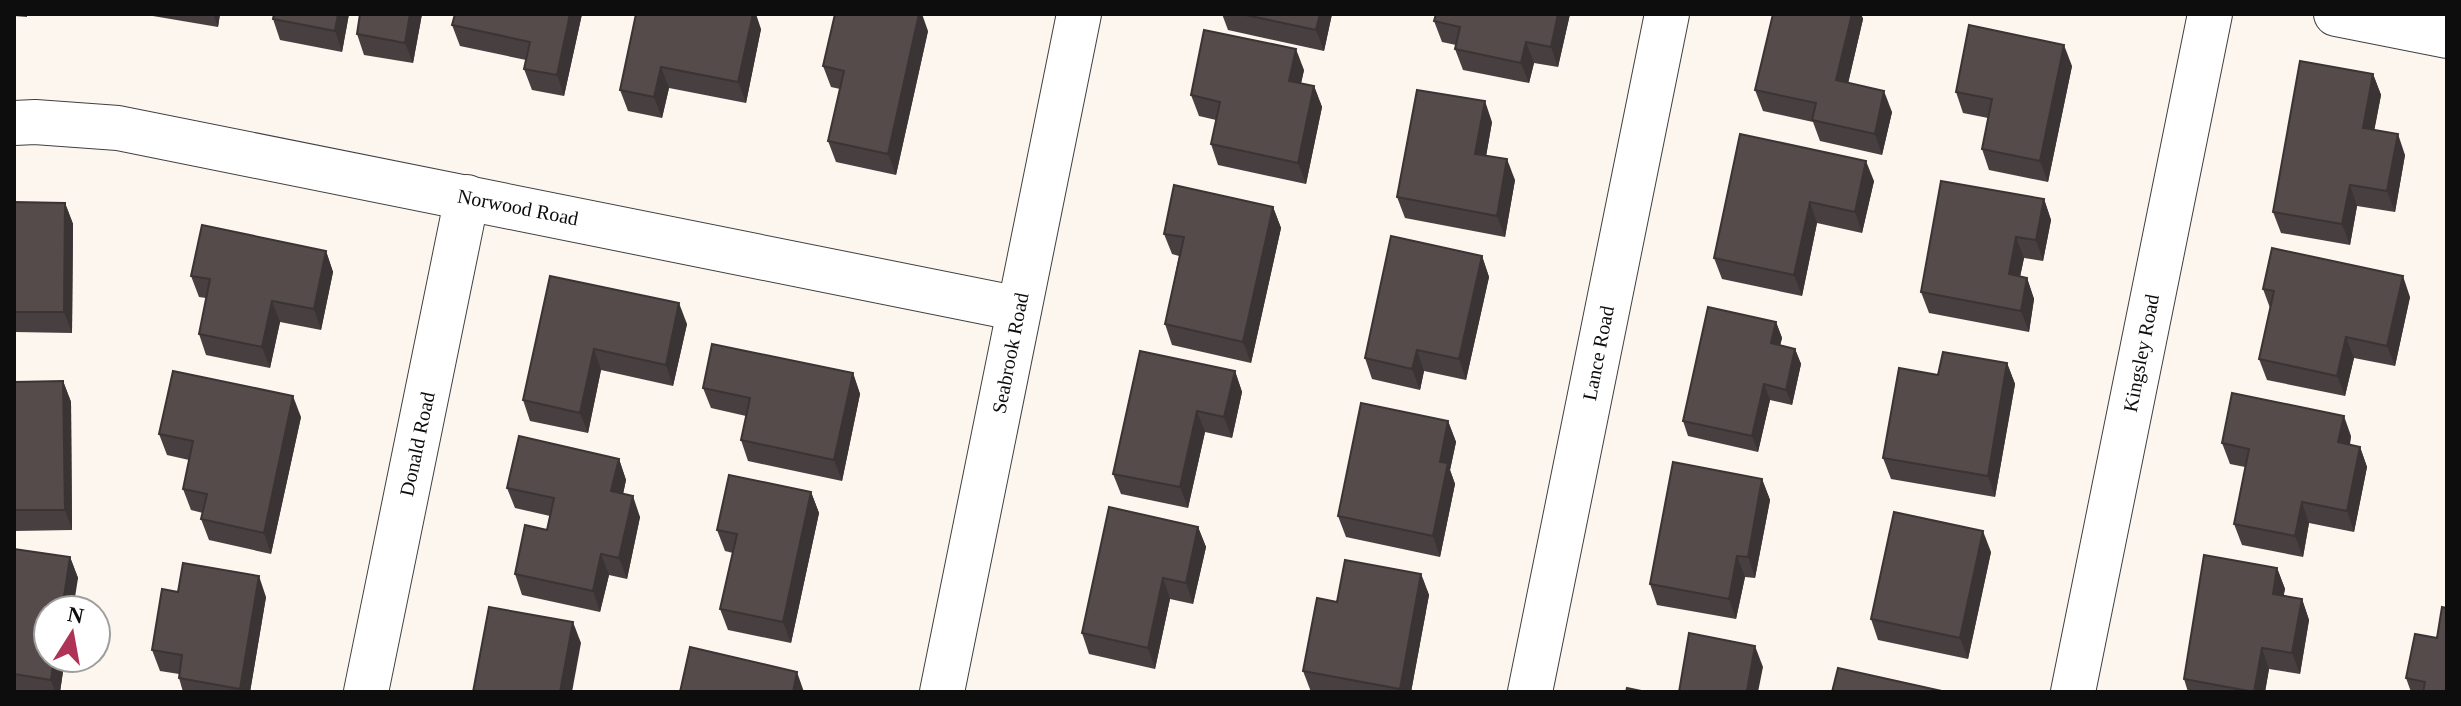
<svg xmlns="http://www.w3.org/2000/svg" width="2461" height="706" viewBox="0 0 2461 706" font-family="Georgia,serif">
<rect width="100%" height="100%" fill="#fdf6ee"/>
<g fill="none" stroke-linecap="round" stroke-linejoin="round">
<!-- minor casing -->
<g stroke="#404040" stroke-width="46">
<g id="minor">
<polyline points="2336,14 2447,36"/>
<polyline points="14,123 35,122 118,128 1019,309"/>
<polyline points="366,692 467,197"/>
<polyline points="942,692 1079,14"/>
<polyline points="1530,692 1667,14"/>
<polyline points="2073,692 2210,14"/>
</g>
</g>
<!-- minor -->
<use href="#minor" stroke="#fff" stroke-width="44"/>
</g>
<!-- wall -->
<g fill="#484040">
<polygon points="14,14 27,14 27,17 14,16"/>
<polygon points="141,14 220,14 218,27"/>
<polygon points="349,14 342,52 280,40 273,19"/>
<polygon points="422,14 413,63 364,55 357,34"/>
<polygon points="455,14 582,14 564,96 532,90 524,69 526,60 460,46 452,25"/>
<polygon points="636,14 761,29 746,103 669,88 662,118 628,111 620,90"/>
<polygon points="1222,14 1332,14 1324,51 1228,30"/>
<polygon points="1436,14 1570,14 1558,67 1534,63 1529,83 1463,70 1455,49 1456,45 1442,42 1434,21"/>
<polygon points="1773,14 1861,14 1863,19 1848,83 1892,112 1882,155 1820,141 1813,122 1763,111 1755,90"/>
<polygon points="928,31 896,175 836,162 828,141 840,89 831,87 823,66"/>
<polygon points="2072,66 2048,182 1989,170 1982,149 1988,118 1963,113 1956,92"/>
<polygon points="1304,70 1301,83 1314,86 1322,107 1306,184 1218,165 1211,144 1216,120 1199,116 1191,95"/>
<polygon points="2373,74 2381,95 2374,130 2405,155 2395,212 2357,206 2350,245 2281,233 2273,212"/>
<polygon points="1492,122 1486,156 1515,180 1505,237 1405,218 1397,197"/>
<polygon points="1740,134 1874,181 1862,233 1817,223 1802,296 1722,279 1714,258"/>
<polygon points="2044,199 2051,220 2043,261 2024,258 2020,277 2027,278 2034,299 2029,332 1929,313 1921,292"/>
<polygon points="14,202 65,203 73,224 72,333 14,332"/>
<polygon points="1273,207 1281,228 1251,363 1172,345 1165,324 1179,256 1172,254 1164,234"/>
<polygon points="326,251 333,272 321,330 280,322 270,368 206,355 199,334 206,298 199,297 191,276"/>
<polygon points="1482,256 1489,277 1466,380 1424,371 1420,390 1372,379 1365,358"/>
<polygon points="550,276 687,324 673,386 601,370 588,433 530,421 523,400"/>
<polygon points="2263,289 2410,297 2395,366 2354,358 2345,396 2267,380 2259,359 2270,308"/>
<polygon points="1776,322 1782,338 1780,345 1795,349 1801,364 1792,405 1770,400 1758,452 1688,436 1683,421"/>
<polygon points="2007,363 2015,384 1995,497 1891,479 1883,458 1938,375"/>
<polygon points="1235,371 1242,392 1232,438 1205,432 1188,508 1121,494 1113,474"/>
<polygon points="853,373 860,394 842,481 748,461 741,440 746,416 711,408 703,388"/>
<polygon points="63,381 71,402 72,530 14,531 14,382"/>
<polygon points="301,417 271,554 209,540 201,519 203,513 191,510 183,489 189,460 167,455 159,434"/>
<polygon points="1448,421 1456,442 1450,470 1455,484 1440,557 1346,537 1338,516"/>
<polygon points="2351,436 2350,445 2360,447 2367,467 2354,532 2309,523 2303,557 2242,545 2234,524 2245,467 2230,464 2222,443"/>
<polygon points="619,459 626,480 623,494 640,517 627,579 609,575 600,612 522,595 515,574 547,530 550,516 515,508 507,488"/>
<polygon points="1762,479 1770,500 1755,578 1745,577 1736,619 1657,605 1650,584"/>
<polygon points="811,492 819,513 791,643 728,630 720,609 733,553 725,551 717,530"/>
<polygon points="1198,527 1206,547 1193,604 1170,599 1155,669 1089,654 1082,633"/>
<polygon points="14,549 70,557 78,578 48,658 65,658 60,692 14,692"/>
<polygon points="1991,552 1968,659 1878,640 1871,619"/>
<polygon points="2277,568 2285,589 2283,596 2302,599 2309,620 2300,674 2269,669 2265,692 2188,692 2184,679"/>
<polygon points="1421,574 1429,595 1411,692 1311,692 1303,671 1337,602"/>
<polygon points="178,592 266,597 250,692 183,692 179,678 179,674 160,671 152,650"/>
<polygon points="2415,634 2447,692 2411,692 2406,678"/>
</g>
<!-- shaded-wall -->
<g fill="#3b3434">
<polygon points="213,14 220,14 218,27"/>
<polygon points="338,14 349,14 342,52 335,31"/>
<polygon points="410,14 422,14 413,63 405,43"/>
<polygon points="570,14 582,14 564,96 557,75"/>
<polygon points="753,14 756,14 761,29 746,103 738,82"/>
<polygon points="919,14 922,14 928,31 896,175 888,154"/>
<polygon points="1320,14 1332,14 1324,51 1316,30"/>
<polygon points="1558,14 1570,14 1558,67 1551,47"/>
<polygon points="1852,14 1861,14 1863,19 1844,101 1836,80"/>
<polygon points="1526,42 1534,63 1529,83 1521,63"/>
<polygon points="2064,45 2072,66 2048,182 2040,161"/>
<polygon points="1296,49 1304,70 1297,102 1289,81"/>
<polygon points="661,67 669,88 662,118 654,97"/>
<polygon points="2373,74 2381,95 2371,148 2363,128"/>
<polygon points="1314,86 1322,107 1306,184 1298,163"/>
<polygon points="1884,91 1892,112 1882,155 1875,134"/>
<polygon points="1485,101 1492,122 1483,174 1475,154"/>
<polygon points="2398,134 2405,155 2395,212 2387,191"/>
<polygon points="1507,159 1515,180 1505,237 1497,216"/>
<polygon points="1866,161 1874,181 1862,233 1855,212"/>
<polygon points="2350,185 2357,206 2350,245 2342,224"/>
<polygon points="2044,199 2051,220 2043,261 2036,240"/>
<polygon points="1810,202 1817,223 1802,296 1794,275"/>
<polygon points="65,203 73,224 72,333 64,312"/>
<polygon points="1273,207 1281,228 1251,363 1243,342"/>
<polygon points="2016,237 2024,258 2016,295 2009,274"/>
<polygon points="326,251 333,272 321,330 314,309"/>
<polygon points="1482,256 1489,277 1466,380 1459,359"/>
<polygon points="2403,276 2410,297 2395,366 2387,346"/>
<polygon points="2027,278 2034,299 2029,332 2021,311"/>
<polygon points="272,301 280,322 270,368 262,347"/>
<polygon points="679,303 687,324 673,386 666,365"/>
<polygon points="1776,322 1782,338 1777,359 1771,343"/>
<polygon points="2346,337 2354,358 2345,396 2337,376"/>
<polygon points="594,349 601,370 588,433 580,413"/>
<polygon points="1795,349 1801,364 1792,405 1786,390"/>
<polygon points="1417,350 1424,371 1420,390 1412,369"/>
<polygon points="2007,363 2015,384 1995,497 1988,476"/>
<polygon points="1235,371 1242,392 1232,438 1224,417"/>
<polygon points="853,373 860,394 842,481 834,460"/>
<polygon points="63,381 71,402 72,530 65,510"/>
<polygon points="1764,384 1770,400 1758,452 1752,436"/>
<polygon points="293,396 301,417 271,554 264,533"/>
<polygon points="1197,411 1205,432 1188,508 1180,487"/>
<polygon points="2344,416 2351,436 2346,463 2338,442"/>
<polygon points="1448,421 1456,442 1450,470 1455,484 1440,557 1433,536 1440,462"/>
<polygon points="2360,447 2367,467 2354,532 2347,511"/>
<polygon points="619,459 626,480 619,512 611,491"/>
<polygon points="1762,479 1770,500 1755,578 1748,557"/>
<polygon points="811,492 819,513 791,643 783,622"/>
<polygon points="633,496 640,517 627,579 619,558"/>
<polygon points="2302,502 2309,523 2303,557 2295,536"/>
<polygon points="1198,527 1206,547 1193,604 1186,583"/>
<polygon points="1983,531 1991,552 1968,659 1960,638"/>
<polygon points="601,554 609,575 600,612 593,591"/>
<polygon points="1737,556 1745,577 1736,619 1729,599"/>
<polygon points="70,557 78,578 73,610 62,610"/>
<polygon points="2277,568 2285,589 2280,615 2273,594"/>
<polygon points="1421,574 1429,595 1411,692 1401,692 1400,689"/>
<polygon points="259,576 266,597 250,692 241,692 240,689"/>
<polygon points="1163,578 1170,599 1155,669 1148,648"/>
<polygon points="2302,599 2309,620 2300,674 2292,653"/>
<polygon points="573,622 581,643 572,692 560,692"/>
<polygon points="1755,646 1763,667 1758,692 1747,692"/>
<polygon points="2262,648 2269,669 2265,692 2255,692"/>
<polygon points="54,658 65,658 60,692 55,692 51,680"/>
<polygon points="797,672 804,692 793,692"/>
</g>
<!-- building -->
<g fill="#544b4a" stroke="#3b3434" stroke-width="2">
<polygon points="274,14 338,14 335,31 273,19"/>
<polygon points="360,14 410,14 405,43 357,34"/>
<polygon points="455,14 570,14 557,75 524,69 530,42 452,25"/>
<polygon points="636,14 753,14 738,82 661,67 654,97 620,90"/>
<polygon points="835,14 919,14 888,154 828,141 844,71 823,66"/>
<polygon points="1241,14 1320,14 1316,30"/>
<polygon points="1436,14 1558,14 1551,47 1526,42 1521,63 1455,49 1460,27 1434,21"/>
<polygon points="1773,14 1852,14 1836,80 1884,91 1875,134 1812,120 1816,103 1755,90"/>
<polygon points="1969,25 2064,45 2040,161 1982,149 1992,99 1956,92"/>
<polygon points="1204,30 1296,49 1289,81 1314,86 1298,163 1211,144 1220,102 1191,95"/>
<polygon points="2300,61 2373,74 2363,128 2398,134 2387,191 2350,185 2342,224 2273,212"/>
<polygon points="1417,90 1485,101 1475,154 1507,159 1497,216 1397,197"/>
<polygon points="1740,134 1866,161 1855,212 1810,202 1794,275 1714,258"/>
<polygon points="1941,181 2044,199 2036,240 2016,237 2009,274 2027,278 2021,311 1921,292"/>
<polygon points="1174,185 1273,207 1243,342 1165,324 1184,237 1164,234"/>
<polygon points="14,202 65,203 64,312 14,312"/>
<polygon points="202,225 326,251 314,309 272,301 262,347 199,334 210,279 191,276"/>
<polygon points="1391,236 1482,256 1459,359 1417,350 1412,369 1365,358"/>
<polygon points="2272,248 2403,276 2387,346 2346,337 2337,376 2259,359 2274,291 2263,289"/>
<polygon points="550,276 679,303 666,365 594,349 580,413 523,400"/>
<polygon points="1708,307 1776,322 1771,343 1795,349 1786,390 1764,384 1752,436 1683,421"/>
<polygon points="712,344 853,373 834,460 741,440 750,398 703,388"/>
<polygon points="1140,351 1235,371 1224,417 1197,411 1180,487 1113,474"/>
<polygon points="1943,352 2007,363 1988,476 1883,458 1899,368 1938,375"/>
<polygon points="173,371 293,396 264,533 201,519 207,494 183,489 193,441 159,434"/>
<polygon points="63,381 65,510 14,510 14,382"/>
<polygon points="2232,393 2344,416 2338,442 2360,447 2347,511 2302,502 2295,536 2234,524 2249,449 2222,443"/>
<polygon points="1361,403 1448,421 1440,462 1448,463 1433,536 1338,516"/>
<polygon points="519,436 619,459 611,491 633,496 619,558 601,554 593,591 515,574 525,525 547,530 554,498 507,488"/>
<polygon points="1673,462 1762,479 1748,557 1737,556 1729,599 1650,584"/>
<polygon points="729,475 811,492 783,622 720,609 737,534 717,530"/>
<polygon points="1109,507 1198,527 1186,583 1163,578 1148,648 1082,633"/>
<polygon points="1894,512 1983,531 1960,638 1871,619"/>
<polygon points="14,549 70,557 62,610 48,610 48,658 54,658 51,680 14,674"/>
<polygon points="2204,555 2277,568 2273,594 2302,599 2292,653 2262,648 2254,692 2184,679"/>
<polygon points="1345,560 1421,574 1400,689 1303,671 1317,598 1337,602"/>
<polygon points="183,563 259,576 240,689 179,678 182,655 152,650 162,589 178,592"/>
<polygon points="489,607 573,622 560,692 473,692"/>
<polygon points="2442,607 2447,608 2447,692 2423,692 2425,682 2406,678 2415,634 2437,638"/>
<polygon points="1689,633 1755,646 1747,691 1754,692 1679,692"/>
<polygon points="690,647 797,672 793,692 680,692"/>
<polygon points="1838,668 1942,691 1942,692 1832,692"/>
<polygon points="1627,688 1646,692 1626,692"/>
</g>
<g text-anchor="middle" dominant-baseline="central" stroke-width="8" stroke-linejoin="round" paint-order="stroke">
<!-- street labels -->
<g font-size="20" fill="#0d0d0d" stroke="#fff">
<text transform="translate(518 207) rotate(11)">Norwood Road</text>
<text transform="translate(1010 353) rotate(-79)">Seabrook Road</text>
<text transform="translate(1598 353) rotate(-79)">Lance Road</text>
<text transform="translate(2141 353) rotate(-79)">Kingsley Road</text>
<text transform="translate(417 444) rotate(-78)">Donald Road</text>
</g>
</g>
<!-- border -->
<rect width="2461" height="706" fill="none" stroke="#0d0d0d" stroke-width="32"/>
<!-- north arrow -->
<g transform="translate(72 634) rotate(11)"><circle r="38" fill="#ffffff" stroke="#9e9e9e" stroke-width="2"/>
<path d="M0-6L14 30L0 20L-14 30Z" fill="#af3257"/>
<text y="-12" font-size="22" font-weight="bold" text-anchor="middle" fill="#0d0d0d">N</text>
</g>
</svg>
